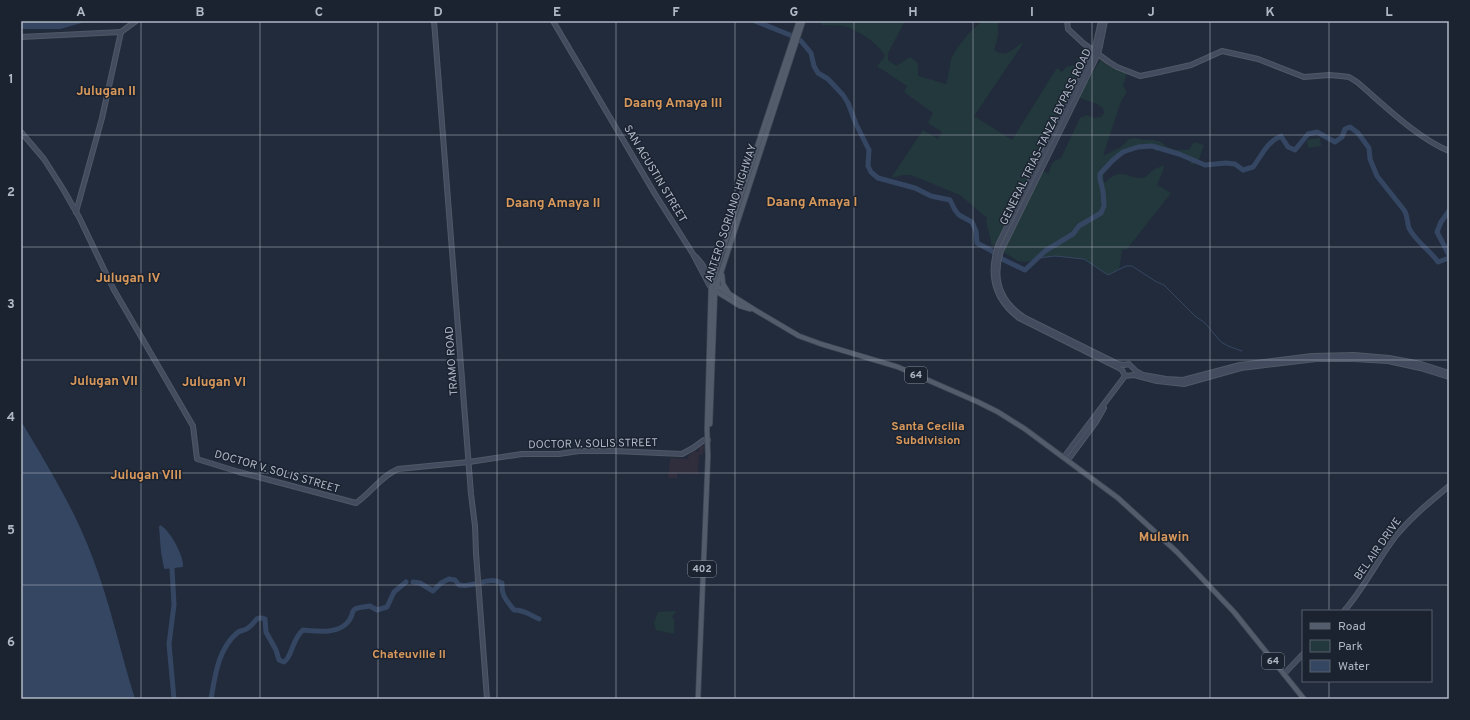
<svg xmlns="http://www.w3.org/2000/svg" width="1470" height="720" viewBox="0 0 1470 720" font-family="Overpass,sans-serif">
<rect width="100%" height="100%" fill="#212b3b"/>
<!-- medical -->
<polygon fill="#302d3c" points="699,446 704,446 703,454 699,455 698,474 677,473 677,478 668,478 670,458 688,459 689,454 692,454 692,451 699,452"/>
<!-- green -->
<g fill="#23383c">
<path d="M823 21H905L888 53V60L896 66 910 57 918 63V76L946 84C949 76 949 68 951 60 954 50 973 27 982 22 986 20 993 21 998 21V36L994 50C1007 59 1013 48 1024 42L974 116 1012 140 1057 68 1062 72 1066 67 1074 65 1084 47 1095 55 1039 168 1049 174C1050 165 1052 161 1061 158L1080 118 1087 115 1094 118 1101 117 1104 113 1103 108 1097 104 1080 98 1079 95 1101 59 1116 69 1127 73 1123 86 1127 92 1121 101 1103 156 1121 147 1129 139 1135 138 1143 140H1153L1161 142 1167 147 1176 150H1189L1194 142 1204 145 1198 162 1193 165 1190 163 1191 159C1181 155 1167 147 1156 151 1154 149 1151 147 1148 147 1136 143 1111 158 1105 168 1102 174 1103 178 1105 183 1122 164 1131 182 1145 177 1148 176 1150 172 1152 171 1156 168 1160 167 1164 165L1163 171 1157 185 1171 193 1127 249 1122 250 1119 270 1108 275 1084 259 1055 256 1039 258 1026 262 1018 261 991 244C991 234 985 226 987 218L960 195 911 175H903L891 178 923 130 938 139 942 132 928 123 933 113 904 92 907 86 877 66 885 56C879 44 858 30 844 26 837 25 829 25 821 25Z"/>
<polygon points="1320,138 1321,146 1308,148 1307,140"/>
<polygon points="676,611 672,617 674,620 674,634 656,630 654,623 658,612"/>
</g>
<!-- water -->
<g fill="#354663">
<polygon points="21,21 89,21 60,29 21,29"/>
<path d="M21 421C47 465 74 508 92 556 110 602 120 651 135 699H21Z"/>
<path d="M160 525C170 530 184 556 183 567L165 569 164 568 161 552 159 527Z"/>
</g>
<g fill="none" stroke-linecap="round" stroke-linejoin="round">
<!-- stream -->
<polyline stroke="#354663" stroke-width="1" points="1039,258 1055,256 1084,259 1108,275 1126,266 1132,266 1155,281 1164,285 1195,316 1205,323 1221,342 1228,346 1242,351"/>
<!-- river -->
<g stroke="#354663" stroke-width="5">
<path d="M755 21 790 35 801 41 811 53 814 66 818 73 828 79 843 95 848 103 856 124 869 150 868 166 871 172 878 178 915 188 931 196 950 200 955 210 959 215 972 222 976 231 977 243 992 251 1002 259 1025 270 1045 251 1073 234 1079 226 1101 213 1104 206 1103 191 1100 179V174L1113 160 1123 152 1138 147 1152 146 1179 154 1205 165 1226 163 1235 164 1243 170 1253 167C1262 155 1267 142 1281 136L1288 147 1295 150 1308 134 1317 132 1335 142 1342 137 1345 129 1350 127 1358 133 1369 148 1370 159 1377 176 1404 210C1408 216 1407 223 1409 228 1415 241 1430 250 1438 262L1449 258"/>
<polyline points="1449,211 1441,222 1437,232 1449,255"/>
<polyline points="172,568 174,605 169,644 174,699"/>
<path d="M413 582 420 583 433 591 441 583 449 579 455 580 459 585C462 585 465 586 468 585 481 584 490 577 502 583 501 596 507 601 514 610 526 610 529 615 539 619"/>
<path d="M211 699C215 676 218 649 237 633 240 630 245 631 248 628 255 624 255 615 265 619L266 632 276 650 279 660 284 662C292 657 292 639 303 630 317 631 335 634 346 624 359 612 343 609 370 606L377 610 387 607 394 592 406 582"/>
</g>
<!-- secondary casing -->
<g stroke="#505866" stroke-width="6">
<g id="secondary">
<polyline points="434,21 471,494 475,526 476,553 487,699"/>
<polyline points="553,21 655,194 693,254 711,288"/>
<path d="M1067 21 1068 29 1083 43 1109 62 1117 67 1140 76 1155 73 1191 65 1222 51 1258 59 1304 77 1329 75 1341 76 1349 77 1357 82C1383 104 1417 138 1449 151"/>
<path d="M1101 21 1094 52 999 243C988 273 993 298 1019 318L1117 367 1122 370 1125 376"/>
<path d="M1105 21 1100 46 1098 54 1001 251C992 279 1000 302 1025 318L1118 364 1124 365 1129 364 1136 371 1143 375 1166 379 1183 380 1240 365 1312 356 1354 355 1389 358 1421 364 1449 373"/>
<polyline points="121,32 136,21"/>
<polyline points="21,37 121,32"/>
<path d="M21 132 44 159 63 189 79 217 114 290 193 426 197 459 239 472 356 503C371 493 381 476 398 469L469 462 522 454H559L579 451H614L682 454 693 448 704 440H708"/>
<polyline points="76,212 102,118 121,32"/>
<polyline points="696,257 702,264 713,282"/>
<polyline points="1125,376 1134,375 1157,381 1184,384 1241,368 1316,359 1354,359 1388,361 1420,368 1449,377"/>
<polyline points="1064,457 1125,376"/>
<polyline points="1068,460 1096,422 1104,408"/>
<path d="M1344 611C1364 588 1377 561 1395 537 1411 517 1430 502 1449 486"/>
<polyline points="1284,674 1303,654"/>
</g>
</g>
<!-- primary casing -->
<g stroke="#3e4654" stroke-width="6">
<g id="primary">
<polyline points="722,275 723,284 728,292"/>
<polyline points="713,282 720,288 755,310 799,336 821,344 898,367 978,402 998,412 1025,429 1118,498 1177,552 1234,612 1304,699"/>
<polyline points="714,290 740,306 750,309"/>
<polyline points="710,424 715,291 803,21"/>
<polyline points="698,699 708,456 707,430 711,288 719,261 799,21"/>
</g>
</g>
<!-- secondary -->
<use href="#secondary" stroke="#434c5e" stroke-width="4"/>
<!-- primary -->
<use href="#primary" stroke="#535c6b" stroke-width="4.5"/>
</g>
<!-- grid -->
<path fill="none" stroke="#b0b8c7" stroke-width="1" stroke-opacity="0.55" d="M141 21V699M260 21V699M378 21V699M497 21V699M616 21V699M735 21V699M854 21V699M973 21V699M1092 21V699M1210 21V699M1329 21V611M21 135H1449M21 247H1449M21 360H1449M21 473H1449M21 585H1449M1329 681V699"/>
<g text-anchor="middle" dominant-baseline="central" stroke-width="3" stroke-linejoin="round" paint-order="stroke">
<!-- shield labels -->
<g fill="#1b2230" stroke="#838b9a" stroke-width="1">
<rect x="905" y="367" width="22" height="16" rx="3"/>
<rect x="688" y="561" width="28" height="16" rx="3"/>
<rect x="1262" y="653" width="22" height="16" rx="3"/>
</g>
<g font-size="10" font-weight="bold" fill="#b0b8c7">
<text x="916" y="375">64</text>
<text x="702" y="569">402</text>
<text x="1273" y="661">64</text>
</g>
<!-- street labels -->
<g font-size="11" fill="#b0b8c7" stroke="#1b2230">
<text transform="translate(1046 137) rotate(-64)">GENERAL TRIAS–TANZA BYPASS ROAD</text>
<text transform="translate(655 174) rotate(59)">SAN AGUSTIN STREET</text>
<text transform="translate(731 213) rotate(-72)">ANTERO SORIANO HIGHWAY</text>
<text transform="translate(452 361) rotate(-94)">TRAMO ROAD</text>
<text transform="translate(593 444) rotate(-1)">DOCTOR V. SOLIS STREET</text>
<text transform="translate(277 472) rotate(16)">DOCTOR V. SOLIS STREET</text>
<text transform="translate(1378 549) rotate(-55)">BEL AIR DRIVE</text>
</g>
<!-- neighbourhood labels -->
<g font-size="12" font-weight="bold" fill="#d7985c" stroke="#1b2230">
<text x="928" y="427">Santa Cecilia<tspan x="928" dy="14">Subdivision</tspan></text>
<text x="409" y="655">Chateuville II</text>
</g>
<!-- quarter labels -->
<g font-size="13" font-weight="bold" fill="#d7985c" stroke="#1b2230">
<text x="106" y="92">Julugan II</text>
<text x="673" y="104">Daang Amaya III</text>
<text x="812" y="203">Daang Amaya I</text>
<text x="553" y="204">Daang Amaya II</text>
<text x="128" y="279">Julugan IV</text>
<text x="104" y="382">Julugan VII</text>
<text x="214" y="383">Julugan VI</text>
<text x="146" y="476">Julugan VIII</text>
<text x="1164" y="538">Mulawin</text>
</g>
</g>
<!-- border -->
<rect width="1470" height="720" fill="none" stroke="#1b2230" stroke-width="44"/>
<!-- legend -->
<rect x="1302" y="610" width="130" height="72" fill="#1b2230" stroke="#575e6c"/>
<rect x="1310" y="623" width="20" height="6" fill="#535c6b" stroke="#575e6c"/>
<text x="1338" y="630" font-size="12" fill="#b0b8c7">Road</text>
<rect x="1310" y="640" width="20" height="12" fill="#23383c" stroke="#575e6c"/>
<text x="1338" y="650" font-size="12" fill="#b0b8c7">Park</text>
<rect x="1310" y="660" width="20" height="12" fill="#354663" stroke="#575e6c"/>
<text x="1338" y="670" font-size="12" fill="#b0b8c7">Water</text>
<rect x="22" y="22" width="1426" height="676" fill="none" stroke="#b0b8c7" stroke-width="1.5"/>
<g font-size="13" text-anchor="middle" font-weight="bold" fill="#b0b8c7">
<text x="81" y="16">A</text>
<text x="200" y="16">B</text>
<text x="319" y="16">C</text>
<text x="438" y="16">D</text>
<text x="557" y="16">E</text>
<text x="676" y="16">F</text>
<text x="794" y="16">G</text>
<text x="913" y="16">H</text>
<text x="1032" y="16">I</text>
<text x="1151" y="16">J</text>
<text x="1270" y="16">K</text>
<text x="1389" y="16">L</text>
<text x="11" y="83">1</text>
<text x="11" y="196">2</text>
<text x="11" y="308">3</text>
<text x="11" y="421">4</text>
<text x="11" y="534">5</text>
<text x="11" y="646">6</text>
</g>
</svg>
